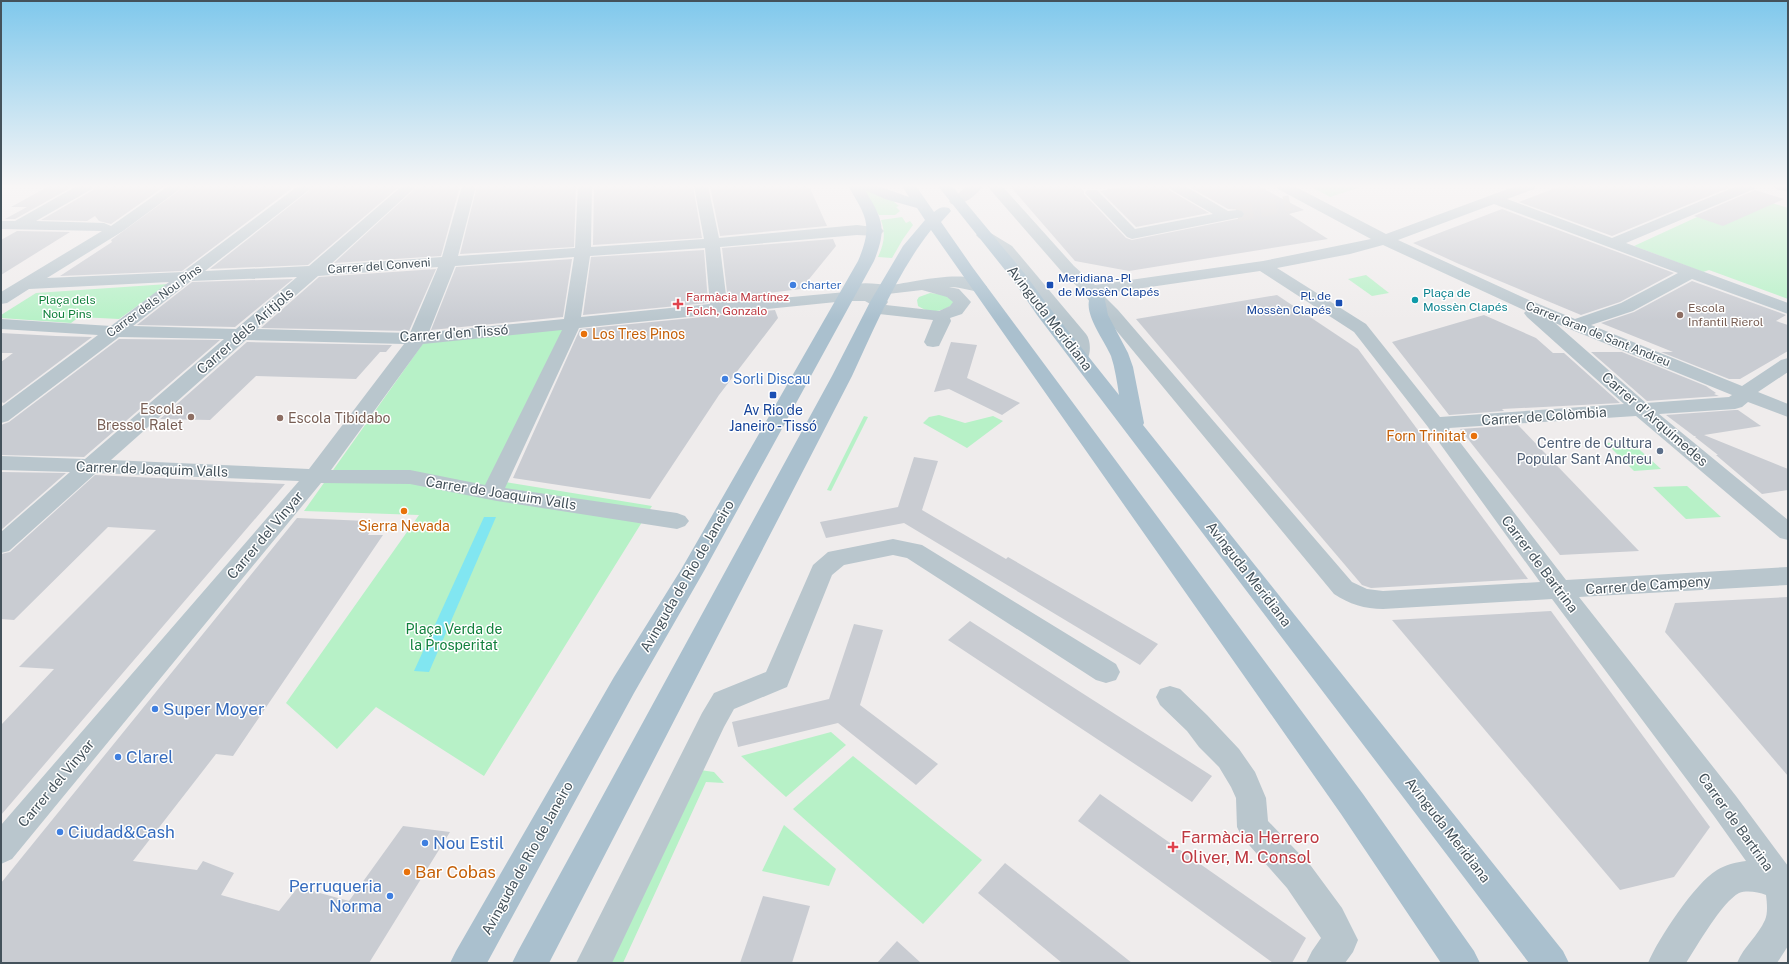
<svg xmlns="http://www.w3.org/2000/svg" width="1789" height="964" viewBox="0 0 1789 964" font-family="'Public Sans',sans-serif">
<rect width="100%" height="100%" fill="#efecec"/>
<!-- green -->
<g fill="#b7f1c7">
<polygon points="1310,186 1364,186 1330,197"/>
<polygon points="864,188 896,201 894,202 899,206 896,207 900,211 895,215 879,215 862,189"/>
<polygon points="1766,201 1788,208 1788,299 1709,270 1703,272 1634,246 1697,217"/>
<path d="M902 217 906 223 910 221 913 225 903 239 892 258 878 257C884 244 886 234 881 220Z"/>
<polygon points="1366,275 1389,293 1372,296 1348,279"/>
<polygon points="168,284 119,319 79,317 71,323 1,318 1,315 36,293"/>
<path d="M930 293 949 295 955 304C942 311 931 315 918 306L917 300 919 297Z"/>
<polygon points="575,327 505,482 652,506 484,776 376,707 337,749 286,703 419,515 304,511 424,342"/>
<polygon points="939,415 965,423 993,416 1003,421 967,448 923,423 929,417"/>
<polygon points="864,416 868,417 831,491 827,490"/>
<polygon points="1631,442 1661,469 1634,471 1606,443"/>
<polygon points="1687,486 1721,517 1686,519 1653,487"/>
<polygon points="831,732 846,745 786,797 741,756"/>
<polygon points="853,756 982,860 923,924 793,809"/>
<polygon points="700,770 714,772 724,783 706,782 623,963 609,963"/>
<polygon points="784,825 836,869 829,886 762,871"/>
</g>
<!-- water -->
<polygon fill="#81e6f1" points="484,517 496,517 429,672 414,671"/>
<!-- building -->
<g fill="#c9ccd2">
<polygon points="49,186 74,186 15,219 5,219 27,207 11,207"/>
<polygon points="95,186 165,186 111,224 99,221 95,216 87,221 41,220 93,190"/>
<polygon points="185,186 295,186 182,271 60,276 112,242 111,240"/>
<polygon points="315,186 400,186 308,265 210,269"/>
<polygon points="418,186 460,186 441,256 334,263"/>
<polygon points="477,186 576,186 574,247 460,254"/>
<polygon points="594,186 693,186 702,238 593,245"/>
<polygon points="710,186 809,186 827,226 720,236"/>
<polygon points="1010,186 1079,186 1084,191 1084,194 1126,238 1132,240 1242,218 1245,215 1242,210 1228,209 1188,186 1258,186 1304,210 1289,214 1328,239 1129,271 1075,261"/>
<polygon points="1127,186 1167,186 1169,190 1209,213 1136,227 1100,191"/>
<polygon points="1561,186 1733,186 1612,236 1519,202"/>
<polygon points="1755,190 1784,199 1723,226 1694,216"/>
<polygon points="1502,209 1674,273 1620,302 1581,315 1459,264 1413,243"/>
<polygon points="17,231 70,232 1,275 1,240"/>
<polygon points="833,239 836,246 801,289 768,293 770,298 728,301 722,248"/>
<polygon points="704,250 708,303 583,315 591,257"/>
<polygon points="572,259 563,317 431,330 456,267"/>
<polygon points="436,269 409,331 261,328 319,277"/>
<polygon points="293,279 235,327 137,325 192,282"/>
<polygon points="1692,281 1786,315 1776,321 1788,325 1788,351 1740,379 1729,379 1661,352 1673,352 1601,323 1634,312"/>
<polygon points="1277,295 1358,349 1528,579 1371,588 1362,585 1136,319"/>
<polygon points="775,310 778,318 719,395 650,499 513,478 580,329"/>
<polygon points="1484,315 1536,338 1553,353 1564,353 1620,403 1502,409 1504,411 1449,415 1392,342"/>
<polygon points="1,333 56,336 92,337 4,403 1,402 1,362 13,353 1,353"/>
<polygon points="119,339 220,340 84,457 1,455 1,425 9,422"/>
<polygon points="247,342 392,345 386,352 380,352 356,379 256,376 210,420 160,419"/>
<polygon points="951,342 977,345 967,378 1020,403 1002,415 949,389 934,392"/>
<polygon points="1591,352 1622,352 1706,386 1716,393 1714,394 1719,396 1647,401"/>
<polygon points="1735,410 1738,410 1761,426 1704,435 1788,469 1788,490 1762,494 1716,455 1718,455 1695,437 1696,436 1694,436 1666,415"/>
<polygon points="1518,425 1639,551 1560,555 1460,429"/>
<polygon points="914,457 938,461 922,510 1006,559 1008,557 1158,644 1140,665 904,523 826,538 820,522 898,507"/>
<polygon points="1,472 66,473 1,530"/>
<polygon points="95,475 285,484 1,815 1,725 54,669 19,667 156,530 108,527 14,620 1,619 1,554 10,552"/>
<polygon points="297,518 367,521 360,530 371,530 368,535 383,535 233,756 216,754 133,861 197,870 203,861 234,873 221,895 279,911 298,887 349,901 403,826 450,832 369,963 1,963 1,883"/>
<polygon points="1788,597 1788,776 1665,632 1675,603"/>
<polygon points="1551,611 1710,827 1674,877 1620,890 1392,620"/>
<polygon points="970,621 1082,693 1212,776 1192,802 948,640"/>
<polygon points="854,624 883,630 860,705 938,764 916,785 838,723 738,747 732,722 829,699"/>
<polygon points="1100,794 1306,938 1292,963 1273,963 1078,821"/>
<polygon points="1005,863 1103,940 1132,963 1062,963 978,893"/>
<polygon points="763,896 810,906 792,963 740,963"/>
<polygon points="897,941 921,963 877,963"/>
</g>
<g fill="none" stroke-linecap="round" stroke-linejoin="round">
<!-- minor-tunnel -->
<polyline stroke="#cdcdcf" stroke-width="16" stroke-dasharray="16 8" stroke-linecap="butt" points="1237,214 1290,203"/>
<!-- minor -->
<g fill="#b9c6cd" fill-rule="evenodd">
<path d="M77 186H94L92 189 36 221 104 223 111 226 168 186H184L123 231 47 278 183 272 298 186H314L205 271 309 266 402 186H417L330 265 442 257 462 186H476L458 256 575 248 578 186H592L591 247 704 239 694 186H708L719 238 857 225 881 228 884 231 881 234 876 236 857 235 720 247 727 303 857 291 855 288 857 284C868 282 880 285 891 285 912 283 973 266 987 287L985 291C973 293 961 286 949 287L959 289 971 302 962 314 950 318 951 321 939 346 933 347 927 346 924 342 933 320 870 313 867 309 872 305 865 301H846L579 328 505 488 677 513 685 516 689 521 685 526 677 529 497 501 410 484 321 483 12 859 1 864V825L299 481 96 473 9 551 1 553V532L70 472 1 470V456L85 459 224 339 119 337 8 421 1 423V407L98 335 1 329V319L111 326 169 282 29 289 7 303 1 304V292L102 231 1 229V221H15ZM705 248 710 304 581 317 590 256ZM574 257 564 319 429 332 455 266ZM438 267 410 333 257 329 318 276ZM297 277 236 329 133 326 191 281ZM922 290 947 297 953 302 950 306 939 311 886 305 888 302 885 298 879 295ZM562 330 485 485 410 470H331L423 344ZM246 340 404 344 309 469 111 460Z"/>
<path d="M967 186H983C977 195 962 207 951 204L949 201Z"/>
<path d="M987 186H1002L1074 266 1095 285 1263 261 1371 239 1278 189 1276 186H1294L1386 234 1516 186H1536L1534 189 1507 199 1612 238 1737 186H1756L1754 189 1626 243 1788 303V314L1692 279 1633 311 1591 325 1742 386 1781 360 1788 358V372L1758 392 1788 404V417L1748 402 1742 407 1735 409 1659 414 1788 520V540L1780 538 1636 416 1449 428 1566 580 1788 567V585L1579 597 1736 796 1788 866V946L1777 963H1737C1744 946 1758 936 1765 920 1768 913 1767 903 1766 895 1758 892 1747 890 1739 893 1722 902 1697 946 1686 963H1648C1658 939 1695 883 1717 870 1725 865 1736 862 1746 861L1714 816 1552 599 1383 609C1365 609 1349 604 1334 594L1106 318 1091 304 1084 293 1062 272ZM1494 204 1678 273 1621 303 1575 319 1529 300 1398 240ZM1383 245 1526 311 1524 313 1527 317 1624 404 1440 417 1366 324 1277 268 1350 254ZM1260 271 1354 332 1428 427 1540 582 1383 591 1367 589 1352 582 1118 310 1102 294ZM1555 323 1732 395 1729 397 1646 403Z"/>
<polygon points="1168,186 1185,186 1228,211 1237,210 1242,211 1244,214 1242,217 1132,239 1127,237 1085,193 1087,190 1097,190 1135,229 1213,214 1170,189"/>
<polygon points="1774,186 1788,186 1788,192 1776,189"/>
<path d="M984 230 989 232 1012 246 1086 334C1091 340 1091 354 1087 360L1080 362 1073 360 1071 356V339L1000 252 979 238 976 235 979 232Z"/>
<polygon points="893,539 922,545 1116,664 1120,672 1116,680 1106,683 1096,680 907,558 893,555 844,565 832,575 787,687 734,709 724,727 612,963 576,963 702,713 714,693 766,672 813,565 828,552"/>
<polygon points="1170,686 1180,689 1207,715 1239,749 1255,772 1266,798 1268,821 1311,866 1342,908 1358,940 1353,952 1345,963 1306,963 1312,951 1321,938 1287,888 1242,837 1237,827 1236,798 1231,787 1219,767 1199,747 1187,731 1160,705 1156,697 1160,689"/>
</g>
<!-- major -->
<g fill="#aac0ce" fill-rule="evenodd">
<path d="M848 186H878L909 197 902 186H916L934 212C939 208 942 206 949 208L951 211 941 222 973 268 1363 794 1474 951 1480 963H1441L1341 814 931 230C897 273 875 327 852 376L549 963H512L518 951 832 376 870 302 903 246 925 220 917 208 885 199 865 190C883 220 887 228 874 261L704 571 634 693 487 963H450L456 951 614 677 682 568 858 261C873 226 867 217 848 186Z"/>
<path d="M938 186H952L1025 274 1049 307 1119 395C1117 382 1115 368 1111 356 1105 341 1081 311 1091 296L1097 295 1103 296 1105 300 1108 315 1128 353 1133 367 1144 423 1143 425 1563 951 1569 963H1529L1037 315 1013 280Z"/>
</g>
</g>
<!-- sky -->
<linearGradient id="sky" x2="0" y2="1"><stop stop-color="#7fc8ec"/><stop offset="0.58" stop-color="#f8f6f6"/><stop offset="1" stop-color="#f8f6f6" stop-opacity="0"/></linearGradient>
<rect width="1789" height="321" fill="url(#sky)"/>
<!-- markers -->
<g fill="#3f7fe0" stroke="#fff" stroke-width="1.5">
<circle cx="793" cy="285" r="4"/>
<circle cx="725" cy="379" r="4"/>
<circle cx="155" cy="709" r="4"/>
<circle cx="118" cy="757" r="4"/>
<circle cx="60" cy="832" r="4"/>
<circle cx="425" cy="843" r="4"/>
<circle cx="390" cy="896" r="4"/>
</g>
<g fill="#1a4fb4" stroke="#fff" stroke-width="1.5">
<rect x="1046" y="281" width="8" height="8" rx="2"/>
<rect x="1335" y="299" width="8" height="8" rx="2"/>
<rect x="769" y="391" width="8" height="8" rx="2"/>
</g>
<circle fill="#0f9aa8" stroke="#fff" stroke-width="1.5" cx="1415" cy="300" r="4"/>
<g fill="#e0444e" stroke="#fff" stroke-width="1.5">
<path d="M676 298h4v4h4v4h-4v4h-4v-4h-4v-4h4z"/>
<path d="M1171 841h4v4h4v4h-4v4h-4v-4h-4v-4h4z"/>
</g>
<g fill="#8d6e63" stroke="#fff" stroke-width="1.5">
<circle cx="1680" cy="315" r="4"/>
<circle cx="191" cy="417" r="4"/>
<circle cx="280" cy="418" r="4"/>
</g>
<g fill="#e8710a" stroke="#fff" stroke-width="1.5">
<circle cx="584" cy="334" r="4"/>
<circle cx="1474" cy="436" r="4"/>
<circle cx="404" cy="511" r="4"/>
<circle cx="407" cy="872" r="4"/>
</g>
<circle fill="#5c6f8a" stroke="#fff" stroke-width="1.5" cx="1660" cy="451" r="4"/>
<g text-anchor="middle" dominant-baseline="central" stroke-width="3" stroke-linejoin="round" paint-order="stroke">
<!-- far-street labels -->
<g font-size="12" fill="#44525b" stroke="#fff">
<text transform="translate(379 266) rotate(-4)">Carrer del Conveni</text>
<text transform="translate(154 301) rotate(-36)">Carrer dels Nou Pins</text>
<text transform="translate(1598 334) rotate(22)">Carrer Gran de Sant Andreu</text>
</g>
<!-- far-transit labels -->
<g font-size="12" fill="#164399" stroke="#fff" text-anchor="start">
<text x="1058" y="278">Meridiana - Pl<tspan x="1058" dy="14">de Mossèn Clapés</tspan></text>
<text x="1331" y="296" text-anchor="end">Pl. de<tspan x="1331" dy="14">Mossèn Clapés</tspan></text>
</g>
<!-- far-shop labels -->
<g font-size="12" fill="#366cbe" stroke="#fff" text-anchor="start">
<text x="801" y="285">charter</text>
</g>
<!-- far-culture labels -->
<g font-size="12" fill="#0d838f" stroke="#fff" text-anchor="start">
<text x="1423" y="293">Plaça de<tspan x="1423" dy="14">Mossèn Clapés</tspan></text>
</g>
<!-- far-health labels -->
<g font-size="12" fill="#be3a42" stroke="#fff" text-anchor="start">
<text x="686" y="297">Farmàcia Martínez<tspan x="686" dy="14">Folch, Gonzalo</tspan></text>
</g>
<!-- far-park labels -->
<g font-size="12" fill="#11803c" stroke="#fff">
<text x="67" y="300">Plaça dels<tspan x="67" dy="14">Nou Pins</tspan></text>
</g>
<!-- far-education labels -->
<g font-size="12" fill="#785e54" stroke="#fff" text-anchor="start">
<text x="1688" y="308">Escola<tspan x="1688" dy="14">Infantil Rierol</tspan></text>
</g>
<!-- street labels -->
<g font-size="14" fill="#44525b" stroke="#fff">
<text transform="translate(1050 318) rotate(52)">Avinguda Meridiana</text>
<text transform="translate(245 331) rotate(-41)">Carrer dels Aritjols</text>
<text transform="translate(454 333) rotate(-4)">Carrer d'en Tissó</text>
<text transform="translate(1544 416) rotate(-4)">Carrer de Colòmbia</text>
<text transform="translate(1655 419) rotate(41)">Carrer d'Arquímedes</text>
<text transform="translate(152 469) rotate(2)">Carrer de Joaquim Valls</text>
<text transform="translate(501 493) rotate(9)">Carrer de Joaquim Valls</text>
<text transform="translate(265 535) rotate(-50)">Carrer del Vinyar</text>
<text transform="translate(1540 564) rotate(53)">Carrer de Bartrina</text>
<text transform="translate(1249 574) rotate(52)">Avinguda Meridiana</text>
<text transform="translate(687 576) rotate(-60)">Avinguda de Rio de Janeiro</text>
<text transform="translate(1648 585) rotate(-4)">Carrer de Campeny</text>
<text transform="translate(56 783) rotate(-50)">Carrer del Vinyar</text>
<text transform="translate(1736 822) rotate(54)">Carrer de Bartrina</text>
<text transform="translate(1448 830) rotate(52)">Avinguda Meridiana</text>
<text transform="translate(527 858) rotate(-61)">Avinguda de Rio de Janeiro</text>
</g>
<!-- food labels -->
<g font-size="14" fill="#c56008" stroke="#fff" text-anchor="start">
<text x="592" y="334">Los Tres Pinos</text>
<text x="1466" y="436" text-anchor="end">Forn Trinitat</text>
<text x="404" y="526" text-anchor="middle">Sierra Nevada</text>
</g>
<!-- shop labels -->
<g font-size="14" fill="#366cbe" stroke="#fff" text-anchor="start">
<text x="733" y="379">Sorli Discau</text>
</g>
<!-- education labels -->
<g font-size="14" fill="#785e54" stroke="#fff" text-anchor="end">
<text x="183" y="409">Escola<tspan x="183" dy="16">Bressol Ralet</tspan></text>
<text x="288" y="418" text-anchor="start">Escola Tibidabo</text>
</g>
<!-- transit labels -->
<g font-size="14" fill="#164399" stroke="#fff">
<text x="773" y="410">Av Rio de<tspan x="773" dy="16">Janeiro - Tissó</tspan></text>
</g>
<!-- service labels -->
<g font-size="14" fill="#4e5e75" stroke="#fff" text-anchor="end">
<text x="1652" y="443">Centre de Cultura<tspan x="1652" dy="16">Popular Sant Andreu</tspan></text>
</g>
<!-- park labels -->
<g font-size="14" fill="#11803c" stroke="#fff">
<text x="454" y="629">Plaça Verda de<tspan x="454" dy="16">la Prosperitat</tspan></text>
</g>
<!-- near-shop labels -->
<g font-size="17" fill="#366cbe" stroke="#fff" text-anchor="start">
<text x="163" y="709">Super Moyer</text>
<text x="126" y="757">Clarel</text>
<text x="68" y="832">Ciudad&amp;Cash</text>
<text x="433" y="843">Nou Estil</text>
<text x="382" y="886" text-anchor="end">Perruqueria<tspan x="382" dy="20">Norma</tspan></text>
</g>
<!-- near-health labels -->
<g font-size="17" fill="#be3a42" stroke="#fff" text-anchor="start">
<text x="1181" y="837">Farmàcia Herrero<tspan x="1181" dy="20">Oliver, M. Consol</tspan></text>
</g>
<!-- near-food labels -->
<g font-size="17" fill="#c56008" stroke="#fff" text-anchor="start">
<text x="415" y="872">Bar Cobas</text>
</g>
</g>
<!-- border -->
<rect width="1789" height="964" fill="none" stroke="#44525b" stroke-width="4"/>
</svg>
